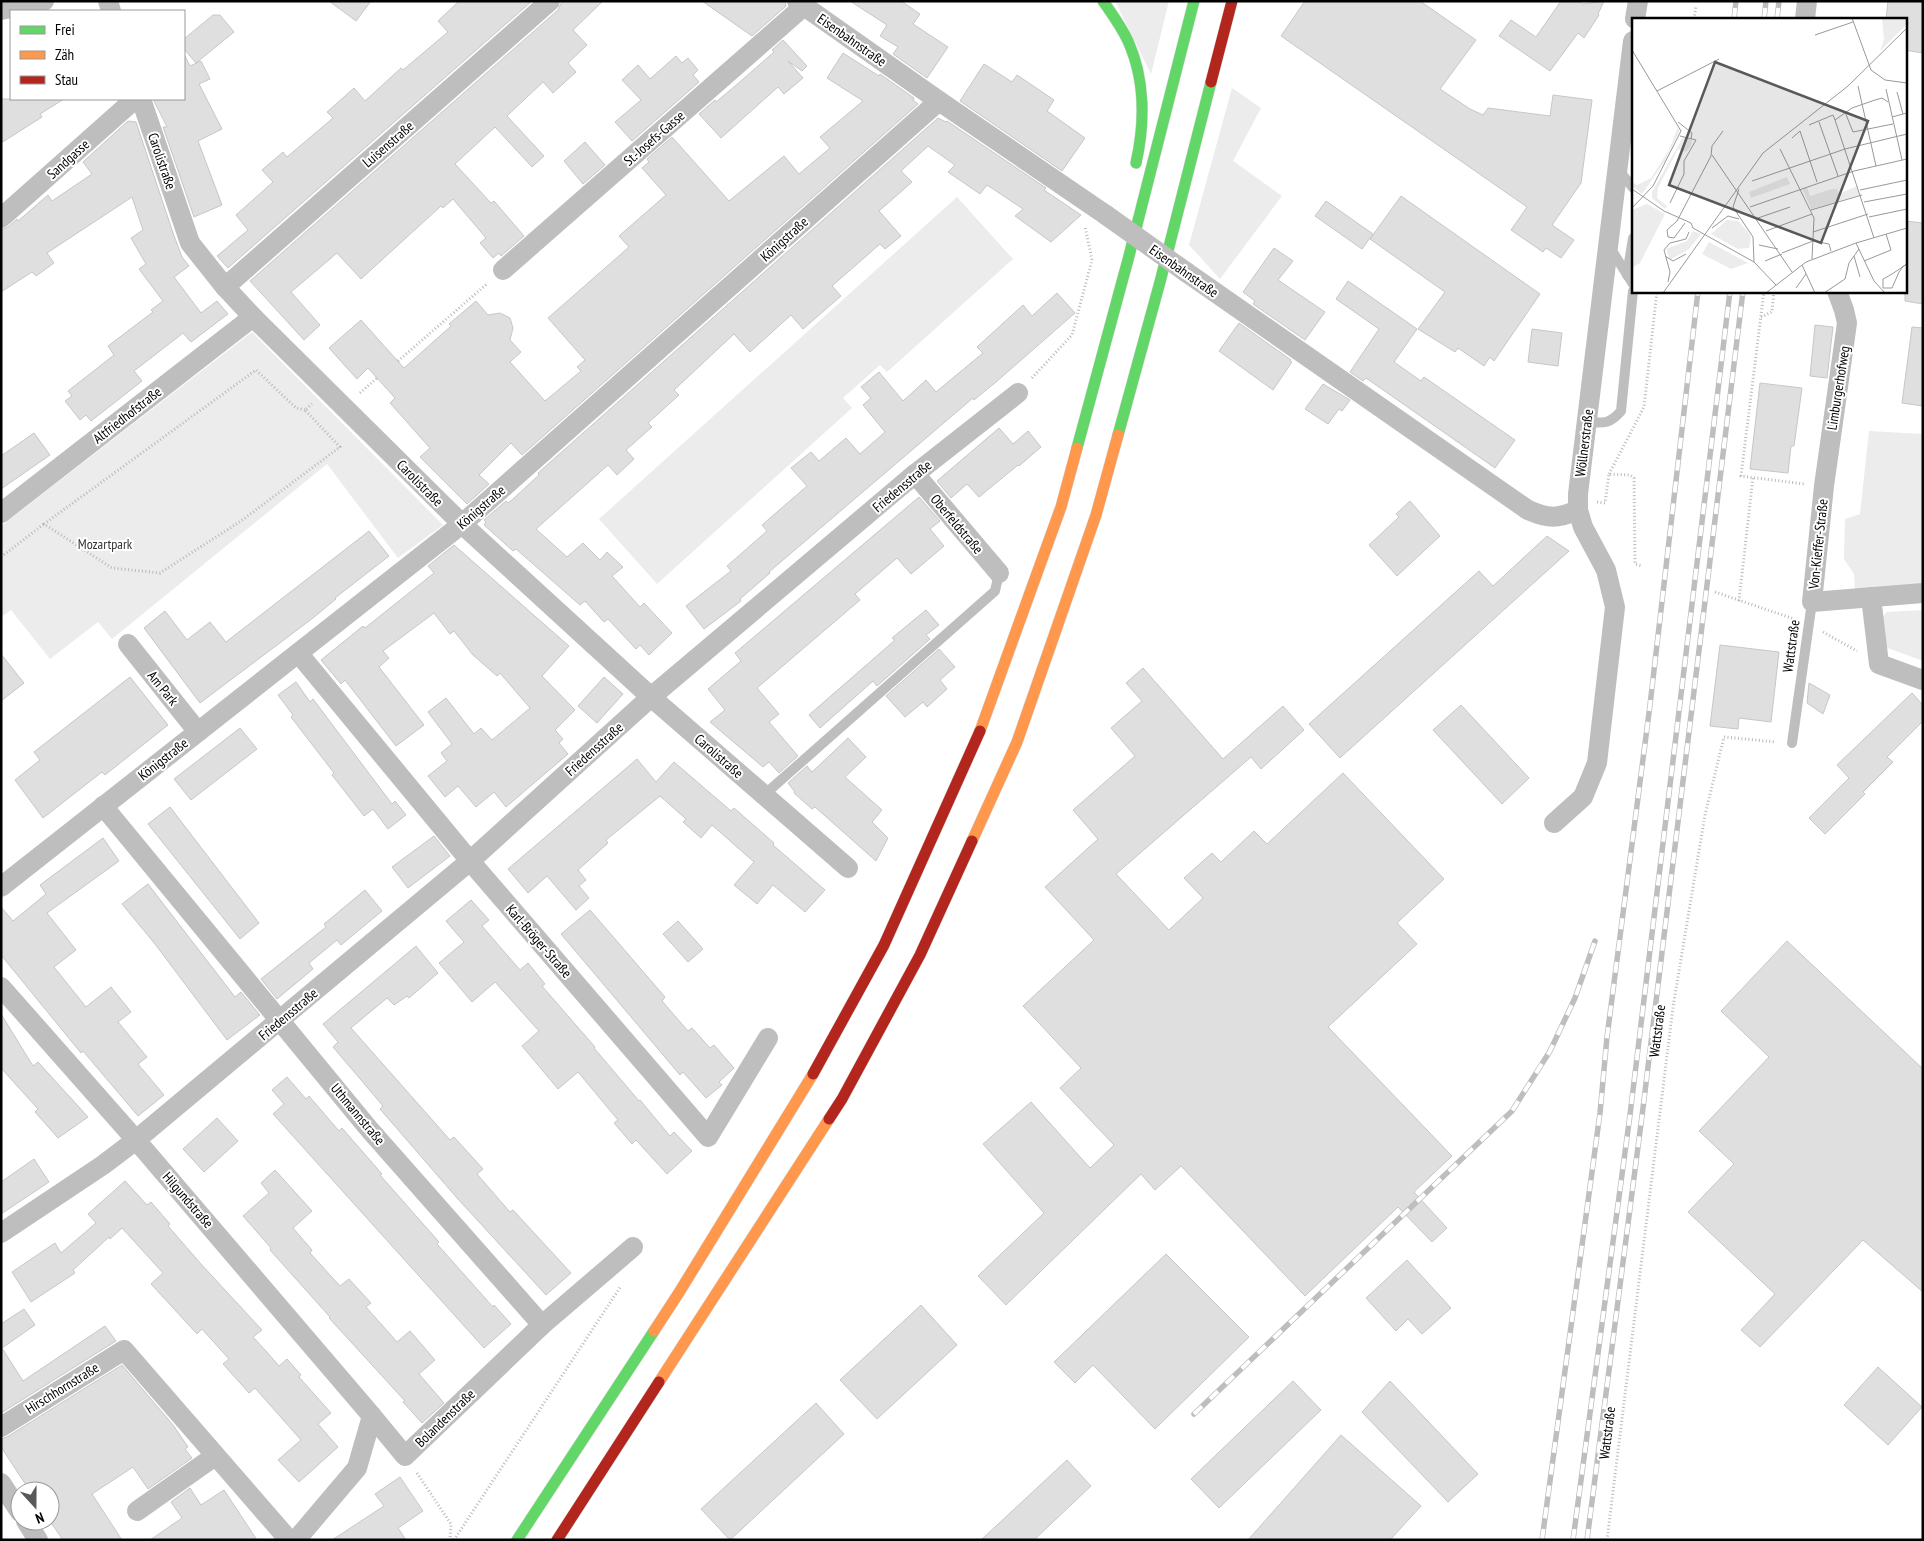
<svg xmlns="http://www.w3.org/2000/svg" width="1924" height="1541" viewBox="0 0 1924 1541" font-family="'PT Sans Narrow',sans-serif">
<rect width="100%" height="100%" fill="#fff"/>
<!-- green -->
<g fill="#ececec">
<polygon points="1115,1 1169,1 1151,74"/>
<polygon points="1232,88 1261,108 1233,161 1282,196 1220,279 1189,245"/>
<polygon points="957,197 1013,259 887,372 880,365 843,398 852,408 657,584 599,519"/>
<polygon points="252,332 443,525 398,558 327,464 112,639 98,622 50,659 11,610 1,617 1,526"/>
<polygon points="1869,431 1923,434 1923,586 1855,591 1854,574 1844,559 1845,519 1860,514"/>
<polygon points="1923,610 1923,661 1885,647 1881,619 1887,612"/>
</g>
<!-- building -->
<g fill="#dfdfdf" stroke="#c7c7c7">
<polygon points="329,1 371,1 356,21"/>
<polygon points="459,1 532,1 228,268 217,256 248,230 236,215 273,182 262,170 283,152 287,157 333,118 327,112 354,88 365,101 401,68 403,70 448,32 438,21"/>
<polygon points="562,1 603,1 573,30 587,45 568,63 576,72 553,93 543,82 507,116 544,156 532,167 495,127 455,164 491,203 494,201 524,236 501,256 499,253 493,258 480,243 486,238 453,199 443,208 441,206 361,279 337,253 291,292 320,325 304,340 250,281 558,10"/>
<polygon points="702,1 785,1 786,6 752,36"/>
<polygon points="850,1 901,1 920,14 913,24 948,47 927,78 893,54 898,47 880,36 887,25"/>
<polygon points="1305,1 1420,1 1476,40 1440,89 1470,109 1483,115 1488,108 1550,116 1553,95 1592,100 1581,183 1552,225 1574,240 1561,258 1546,248 1543,252 1511,230 1527,207 1281,36"/>
<polygon points="1561,1 1579,1 1583,4 1604,1 1598,14 1599,15 1584,38 1578,33 1550,71 1499,36 1511,20 1536,37"/>
<polygon points="1888,1 1923,2 1923,53 1905,50 1905,19 1886,19"/>
<polygon points="213,15 220,15 234,32 196,63 184,49 184,39"/>
<polygon points="783,40 807,66 802,71 788,61 803,78 784,94 778,87 721,138 699,114 715,100 716,102 734,87 774,52 772,50"/>
<polygon points="843,53 879,76 880,74 914,98 913,100 918,104 522,455 511,443 479,475 489,484 467,504 420,457 430,448 390,403 395,398 368,368 357,379 329,348 361,320 404,368 451,326 449,324 476,301 488,315 500,313 510,318 513,328 510,340 521,352 510,362 545,401 581,371 577,367 585,360 548,318 629,247 619,236 666,195 642,168 649,162 647,159 672,137 729,201 784,156 799,174 830,148 820,137 863,101 827,78"/>
<polygon points="184,54 190,66 201,61 210,79 199,84 222,129 198,141 222,205 194,217 163,127 167,127 153,99 184,99"/>
<polygon points="676,56 682,63 688,58 698,70 693,75 699,82 632,141 615,122 641,100 622,80 638,65 650,79"/>
<polygon points="984,64 1012,82 1017,75 1054,100 1047,111 1085,138 1062,171 960,101"/>
<polygon points="1,99 64,99 40,114 42,117 1,143"/>
<polygon points="938,118 946,122 947,121 1046,188 1044,190 1081,215 1051,242 1015,216 1023,209 987,185 980,194 948,172 955,165 928,146 901,171 912,182 879,211 901,236 885,249 880,244 832,286 841,296 803,329 791,315 750,352 734,334 674,390 679,395 648,423 652,427 626,450 634,459 617,475 608,465 536,529 567,557 583,543 600,560 607,552 623,567 612,576 640,607 644,603 672,633 649,655 640,645 636,649 608,619 604,622 585,601 580,605 516,549 513,551 484,525 486,522 484,520 506,501 508,503 513,499 539,475 538,473"/>
<polygon points="128,121 136,122 173,233 182,257 189,266 174,277 201,313 217,301 228,314 191,342 183,333 178,337 134,371 142,381 91,421 86,415 80,420 65,401 72,396 68,391 114,355 108,346 153,312 151,310 163,301 139,269 146,264 131,238 143,230 132,197 47,253 54,263 36,276 32,272 1,292 1,230 8,227 17,219 18,221 48,195 52,201 92,174 83,162"/>
<polygon points="585,142 605,165 583,184 564,161"/>
<polygon points="1401,196 1540,294 1494,361 1490,357 1484,366 1458,348 1455,352 1418,329 1445,292 1370,239"/>
<polygon points="1326,201 1373,234 1362,249 1315,216"/>
<polygon points="1905,221 1923,223 1923,304 1905,301"/>
<polygon points="1274,248 1293,261 1278,280 1325,312 1305,340 1253,304 1255,301 1243,292"/>
<polygon points="1348,281 1417,329 1394,362 1421,381 1424,377 1515,440 1495,468 1366,378 1363,381 1350,372 1379,329 1336,299"/>
<polygon points="1057,293 1075,313 996,382 974,400 973,398 769,572 770,573 740,599 741,601 704,629 686,606 731,571 727,566 767,531 762,525 807,486 791,468 811,452 819,461 846,438 860,454 885,432 863,405 871,398 861,387 879,372 903,401 926,380 936,392 983,353 977,347 1023,305 1032,316"/>
<polygon points="1239,323 1291,360 1290,361 1292,362 1273,390 1219,351"/>
<polygon points="1815,325 1833,327 1827,378 1810,376"/>
<polygon points="1912,327 1923,328 1923,406 1902,403"/>
<polygon points="1532,329 1562,333 1558,366 1528,362"/>
<polygon points="1760,383 1802,388 1794,446 1791,446 1788,473 1750,469"/>
<polygon points="1323,384 1350,400 1342,411 1339,409 1328,424 1305,409"/>
<polygon points="999,428 1013,444 1028,431 1041,447 1019,466 1018,465 979,497 967,484 951,498 937,481"/>
<polygon points="34,433 50,455 1,489 1,456"/>
<polygon points="919,497 940,521 930,529 944,546 911,574 897,558 855,594 860,600 757,688 779,714 769,722 798,756 779,773 769,762 763,767 710,722 725,710 708,689 741,661 735,653"/>
<polygon points="1410,501 1440,536 1397,576 1369,545 1399,517 1396,514"/>
<polygon points="369,531 389,556 335,598 336,599 313,618 200,703 144,628 165,611 187,640 210,622 226,642"/>
<polygon points="1547,536 1569,551 1340,758 1309,724 1479,571 1493,586"/>
<polygon points="454,545 569,646 542,676 575,710 555,730 563,739 559,743 568,754 506,807 494,792 476,807 458,786 445,797 428,776 447,761 441,753 452,744 428,712 446,698 474,734 481,728 492,740 530,708 500,673 497,676 473,655 454,631 450,634 434,613 383,651 389,658 379,667 424,725 396,746 345,680 341,684 321,660 363,626 365,628 434,573 428,566"/>
<polygon points="926,610 939,625 926,635 930,639 877,686 873,681 820,728 809,715 895,640 892,638"/>
<polygon points="1720,645 1779,652 1771,722 1739,718 1738,729 1710,726"/>
<polygon points="939,649 955,667 940,680 947,689 927,707 923,702 905,717 886,696"/>
<polygon points="1,654 24,683 1,701"/>
<polygon points="1143,668 1223,759 1283,706 1304,730 1261,769 1251,757 1116,874 1169,930 1203,898 1184,878 1212,853 1221,862 1254,831 1267,844 1343,773 1444,879 1397,923 1417,944 1328,1027 1452,1156 1414,1192 1447,1228 1432,1242 1398,1207 1305,1296 1181,1166 1155,1190 1141,1174 1006,1305 978,1276 1044,1213 983,1144 1031,1102 1090,1168 1114,1145 1060,1088 1081,1068 1023,1006 1094,940 1045,887 1098,839 1073,810 1135,756 1111,728 1142,701 1126,683"/>
<polygon points="130,677 168,725 105,775 102,772 43,818 15,780 40,760 34,752"/>
<polygon points="604,677 623,694 597,723 578,706"/>
<polygon points="296,682 310,702 313,699 392,804 395,801 406,815 388,829 373,809 364,816 332,775 334,773 291,717 293,715 278,695"/>
<polygon points="1809,683 1830,695 1823,714 1807,703"/>
<polygon points="1912,693 1923,705 1923,721 1887,757 1893,762 1863,792 1865,794 1825,834 1809,818 1849,778 1837,765"/>
<polygon points="1461,705 1529,778 1502,804 1433,730"/>
<polygon points="240,728 257,749 191,800 174,779"/>
<polygon points="848,738 866,757 845,777 882,810 872,822 888,838 876,861 815,807 812,809 794,793 795,792 788,783 807,766 812,772"/>
<polygon points="637,759 656,782 674,762 731,811 734,808 774,843 773,845 825,890 805,912 773,885 757,904 734,885 754,862 712,825 701,838 683,822 686,819 660,796 606,840 608,843 578,870 586,880 579,886 589,898 576,910 547,876 528,893 508,869"/>
<polygon points="170,807 259,923 240,939 148,824"/>
<polygon points="434,836 450,856 408,888 392,867"/>
<polygon points="103,838 119,861 47,913 76,950 54,967 86,1007 111,987 131,1012 118,1022 147,1057 138,1064 164,1095 138,1116 83,1051 81,1053 1,955 1,907 13,921 46,894 40,885"/>
<polygon points="148,884 235,997 241,992 259,1014 258,1015 260,1015 227,1040 155,944 122,904"/>
<polygon points="365,890 382,911 341,945 337,940 309,963 313,969 277,999 261,979 326,927 324,924"/>
<polygon points="471,900 489,920 482,926 520,970 528,963 545,984 542,986 595,1047 594,1048 639,1101 640,1100 670,1136 674,1132 692,1151 667,1174 636,1140 632,1144 614,1123 618,1120 578,1072 558,1089 522,1046 539,1031 495,982 472,1002 439,963 464,942 446,921"/>
<polygon points="590,910 665,997 662,1001 688,1031 692,1028 710,1048 714,1045 734,1068 719,1082 722,1085 706,1098 683,1072 680,1075 561,934"/>
<polygon points="678,921 703,949 688,962 663,934"/>
<polygon points="1787,941 1923,1069 1923,1292 1863,1240 1760,1347 1741,1330 1775,1294 1688,1212 1734,1164 1699,1131 1769,1057 1721,1011"/>
<polygon points="416,946 438,973 409,998 407,996 394,1005 387,998 351,1028 450,1140 454,1137 483,1169 477,1174 510,1212 513,1210 571,1273 546,1295 457,1198 380,1109 383,1106 333,1047 338,1042 323,1024"/>
<polygon points="1,1014 33,1066 38,1062 88,1117 58,1138 35,1112 38,1109 1,1068"/>
<polygon points="287,1077 306,1099 309,1096 339,1131 342,1128 382,1174 380,1175 439,1242 437,1244 493,1307 494,1305 511,1324 484,1348 273,1114 284,1104 272,1090"/>
<polygon points="217,1118 238,1141 204,1172 183,1149"/>
<polygon points="34,1159 49,1182 1,1214 1,1182"/>
<polygon points="275,1170 312,1211 293,1228 312,1250 310,1253 340,1286 349,1279 371,1303 366,1307 397,1342 410,1331 435,1360 419,1374 444,1403 422,1423 403,1402 405,1401 329,1318 330,1317 270,1250 271,1248 243,1216 269,1193 261,1183"/>
<polygon points="125,1181 147,1205 151,1202 170,1224 168,1226 201,1264 262,1330 253,1337 266,1351 279,1366 287,1359 301,1375 299,1377 331,1413 318,1424 338,1447 299,1482 278,1460 301,1440 255,1388 249,1393 223,1364 229,1359 202,1329 197,1334 151,1284 163,1273 122,1228 110,1239 109,1237 73,1270 75,1273 31,1302 12,1272 55,1243 61,1253 96,1223 88,1214"/>
<polygon points="1166,1254 1249,1337 1155,1429 1093,1365 1075,1383 1054,1362"/>
<polygon points="1407,1260 1451,1308 1422,1334 1408,1319 1396,1331 1366,1298"/>
<polygon points="921,1305 957,1345 877,1419 840,1380"/>
<polygon points="24,1309 35,1325 2,1348 23,1381 105,1326 116,1341 1,1413 1,1324"/>
<polygon points="122,1365 173,1425 188,1447 185,1449 192,1458 148,1489 133,1467 92,1494 122,1540 63,1540 50,1521 50,1491 30,1491 1,1447 1,1439 7,1437"/>
<polygon points="1878,1367 1922,1407 1888,1445 1844,1405"/>
<polygon points="1293,1381 1321,1410 1219,1508 1191,1479"/>
<polygon points="1390,1381 1478,1474 1448,1502 1362,1412"/>
<polygon points="816,1403 844,1434 730,1540 701,1509"/>
<polygon points="1341,1435 1421,1506 1390,1540 1248,1540"/>
<polygon points="1067,1460 1091,1486 1034,1540 981,1540"/>
<polygon points="400,1477 423,1511 398,1528 406,1540 332,1540 384,1506 375,1494"/>
<polygon points="190,1488 201,1505 224,1490 257,1540 150,1540 182,1518 171,1502"/>
</g>
<g fill="none" stroke-linecap="round" stroke-linejoin="round">
<!-- fast casing -->
<g stroke="#dbdbdb" stroke-width="12">
<g id="fast">
<path d="M1103 1C1112 14 1121 26 1128 41 1145 79 1145 123 1136 163"/>
<polyline points="1118,435 1160,282 1211,82"/>
<polyline points="1077,448 1129,256 1194,1"/>
<polyline points="517,1540 654,1331"/>
</g>
</g>
<!-- slow casing -->
<g stroke="#dbdbdb" stroke-width="12">
<g id="slow">
<polyline points="980,731 1061,507 1077,448"/>
<polyline points="972,841 1017,742 1096,515 1118,435"/>
<polyline points="654,1331 680,1291 813,1074"/>
<polyline points="659,1382 829,1119"/>
</g>
</g>
<!-- jam casing -->
<g stroke="#dbdbdb" stroke-width="12">
<g id="jam">
<polyline points="1211,82 1232,1"/>
<polyline points="813,1074 884,945 980,731"/>
<polyline points="829,1119 842,1099 920,955 972,841"/>
<polyline points="557,1540 659,1382"/>
</g>
</g>
<!-- path -->
<g stroke="#b9b9b9" stroke-width="3" stroke-dasharray="1 2.5" stroke-linecap="butt">
<polyline points="1694,19 1696,6"/>
<polyline points="1764,291 1741,476 1804,484"/>
<polyline points="1761,317 1772,312 1774,291"/>
<polyline points="398,361 488,283"/>
<polyline points="1032,378 1072,335 1092,260 1085,226"/>
<polyline points="360,393 377,378"/>
<polyline points="305,410 296,408 256,370 44,524 112,568 160,573 241,521 340,447 305,410 312,404"/>
<polyline points="1609,474 1644,407 1657,291"/>
<polyline points="1597,502 1605,503 1609,474 1630,475 1634,478 1635,564 1642,566"/>
<polyline points="1,557 44,524"/>
<polyline points="1715,592 1794,619"/>
<polyline points="1739,601 1753,477"/>
<polyline points="1823,632 1857,651"/>
<polyline points="417,1473 451,1524 450,1540"/>
<polyline points="454,1540 621,1286"/>
<polyline points="1607,1540 1673,1007 1705,815 1724,737 1776,742"/>
</g>
<!-- lane -->
<g stroke="#bebebe" stroke-width="10">
<polyline points="1618,169 1633,188"/>
<polyline points="1609,246 1633,284"/>
<polyline points="1627,275 1633,238"/>
<path d="M1586 422C1603 423 1609 425 1621 411L1633 291"/>
<polyline points="1792,743 1812,602"/>
<polyline points="764,795 995,591 999,573"/>
</g>
<!-- street -->
<g stroke="#bebebe" stroke-width="20">
<polyline points="108,1 111,11"/>
<polyline points="797,1 939,101 1106,215"/>
<polyline points="1,10 44,1"/>
<polyline points="1635,19 1638,1"/>
<polyline points="1805,19 1807,1"/>
<polyline points="141,99 190,243 225,287 253,317 462,524 651,697 848,868"/>
<polyline points="1,218 135,99"/>
<polyline points="503,270 804,6"/>
<path d="M1186 272 1528 510C1549 519 1557 519 1578 510"/>
<polyline points="225,287 550,1"/>
<polyline points="1837,291 1844,310 1847,323 1824,486 1812,602 1923,593"/>
<polyline points="915,474 999,573"/>
<polyline points="1,513 253,317"/>
<polyline points="1871,597 1879,664 1923,680"/>
<polyline points="128,644 198,732"/>
<polyline points="299,654 470,861 708,1137 768,1038"/>
<polyline points="103,806 369,1129 542,1325"/>
<polyline points="1554,823 1583,797 1597,763 1615,607 1606,570 1583,527 1578,510 1578,494 1633,41"/>
<polyline points="1,887 462,524 939,101"/>
<polyline points="1,987 136,1140 372,1416"/>
<polyline points="1,1233 103,1165 136,1140 470,861 651,697 915,474 1018,393"/>
<polyline points="1,1427 124,1350 289,1540"/>
<polyline points="1,1483 20,1512"/>
<polyline points="137,1511 215,1456"/>
<polyline points="26,1521 38,1540"/>
<polyline points="296,1540 357,1468 372,1416 405,1456 542,1325 633,1247"/>
</g>
<!-- fast -->
<use href="#fast" stroke="#63d668" stroke-width="11"/>
<!-- slow -->
<use href="#slow" stroke="#ff974d" stroke-width="11"/>
<!-- jam -->
<use href="#jam" stroke="#b3261e" stroke-width="11"/>
<!-- rail casing -->
<g stroke="#bebebe" stroke-width="5.5">
<g id="rail">
<polyline points="1734,19 1736,1"/>
<polyline points="1764,19 1766,1"/>
<polyline points="1777,19 1779,1"/>
<polyline points="1194,1414 1512,1111 1550,1051 1575,998 1595,941"/>
<polyline points="1542,1540 1600,1113 1607,1037 1650,705 1698,291"/>
<polyline points="1573,1540 1630,1115 1730,291"/>
<polyline points="1587,1540 1642,1116 1743,291"/>
</g>
</g>
<!-- rail -->
<use href="#rail" stroke="#fff" stroke-width="4" stroke-dasharray="11" stroke-linecap="butt"/>
<!-- street-bridge -->
<polyline stroke="#bebebe" stroke-width="20" points="1106,215 1186,272"/>
</g>
<g text-anchor="middle" dominant-baseline="central" stroke-width="4" stroke-linejoin="round" paint-order="stroke">
<!-- street labels -->
<g font-size="14" fill="#000" stroke="#fff">
<text transform="translate(852 40) rotate(35)">Eisenbahnstraße</text>
<text transform="translate(654 138) rotate(-41)">St.-Josefs-Gasse</text>
<text transform="translate(388 144) rotate(-41)">Luisenstraße</text>
<text transform="translate(68 159) rotate(-42)">Sandgasse</text>
<text transform="translate(162 161) rotate(71)">Carolistraße</text>
<text transform="translate(784 239) rotate(-42)">Königstraße</text>
<text transform="translate(1184 271) rotate(35)">Eisenbahnstraße</text>
<text transform="translate(1838 388) rotate(-81)">Limburgerhofweg</text>
<text transform="translate(127 415) rotate(-38)">Altfriedhofstraße</text>
<text transform="translate(1584 443) rotate(-83)">Wöllnerstraße</text>
<text transform="translate(420 483) rotate(45)">Carolistraße</text>
<text transform="translate(902 486) rotate(-40)">Friedensstraße</text>
<text transform="translate(481 507) rotate(-41)">Königstraße</text>
<text transform="translate(957 524) rotate(50)">Oberfeldstraße</text>
<text transform="translate(1818 544) rotate(-84)">Von-Kieffer-Straße</text>
<text transform="translate(1791 646) rotate(-82)">Wattstraße</text>
<text transform="translate(163 688) rotate(51)">Am Park</text>
<text transform="translate(594 749) rotate(-42)">Friedensstraße</text>
<text transform="translate(719 756) rotate(41)">Carolistraße</text>
<text transform="translate(163 759) rotate(-38)">Königstraße</text>
<text transform="translate(539 941) rotate(49)">Karl-Bröger-Straße</text>
<text transform="translate(288 1014) rotate(-40)">Friedensstraße</text>
<text transform="translate(1657 1031) rotate(-83)">Wattstraße</text>
<text transform="translate(358 1114) rotate(50)">Uthmannstraße</text>
<text transform="translate(188 1200) rotate(49)">Hilgundstraße</text>
<text transform="translate(62 1388) rotate(-32)">Hirschhornstraße</text>
<text transform="translate(445 1418) rotate(-44)">Bolandenstraße</text>
<text transform="translate(1607 1433) rotate(-83)">Wattstraße</text>
</g>
<!-- park labels -->
<g font-size="14" fill="#333" stroke="#fff">
<text x="105" y="544">Mozartpark</text>
</g>
</g>
<!-- overview -->
<g transform="translate(1632 18)">
<rect width="275" height="275" fill="#fff"/>
<path d="M250 0H275V6L248 33 252 21ZM46 109 47 114 33 143 10 176 0 168V164L5 167 19 160 37 132ZM51 119 60 122 59 128 54 134 46 131 26 170 25 180 35 188 33 191 20 180V174ZM155 159 158 166 119 180 117 174ZM225 168 228 177 179 191 170 170 175 169 178 178 200 171H205L207 176ZM15 186 33 196 8 245 0 250V192ZM95 202 106 203 117 215 119 219 117 230 106 231 79 216ZM61 213 69 216 57 231 38 242 34 231 55 223ZM77 224 116 245 99 251 70 236Z" fill="#ececec"/>
<path fill="none" stroke="#999" stroke-width="1" d="M220 0 239 52 253 62 275 65M183 17 221 4M0 32 49 113 21 168 0 190M226 68 244 148M254 71 270 142M25 73 87 41M265 74 271 96M213 94 221 114 261 106M260 99 275 95M203 102 242 220M46 104 60 115 59 121M187 104 206 158M177 107 201 97 203 102 220 90 243 82 250 80 256 84M160 120 168 113 185 164M148 131 182 200 180 241M80 137 160 254M120 163 213 131 275 116M0 171 32 193 59 205 61 210 122 244 144 267M107 171 101 189 121 219 122 244M228 172 275 162M232 184 275 176M38 185 52 156V143L64 122 48 118M118 189 222 153 275 141M179 192 230 177M237 199 275 191M126 200 158 189M53 205 42 220 36 219 35 212 45 203 79 138 80 128 91 113M80 210 96 198 107 201M134 213 180 196M181 214 236 196M127 227 146 231M150 235 181 223 197 226 199 233M33 238 41 243 54 236M222 238 228 259M133 243 150 236M232 243 259 232 254 216M275 245 272 248H271V249L270 250 267 254 260 270H251V261L253 260 260 256 269 250 270 249H271L272 248 275 246M170 247 183 275M36 264 38 254 32 232 38 225 54 221 57 214M164 270 174 256M31 275 131 135 216 68 275 10M134 275 174 244 224 225M192 275 213 261 217 245 227 231M253 275 242 263 224 225 275 210"/>
<path fill="#595959" fill-opacity="0.15" stroke="#595959" stroke-width="2.5" d="M83 44 236 103 189 225 37 167Z"/>
<rect width="275" height="275" fill="none" stroke="#000" stroke-width="2.5"/>
</g>
<!-- border -->
<rect width="1924" height="1541" fill="none" stroke="#000000" stroke-width="5"/>
<!-- legend -->
<rect x="10" y="10" width="175" height="90" fill="#ffffff" stroke="#999999"/>
<rect x="20" y="26" width="25" height="8" fill="#63d668" stroke="#999999"/>
<text x="55" y="35" font-size="15" fill="#000000">Frei</text>
<rect x="20" y="51" width="25" height="8" fill="#ff974d" stroke="#999999"/>
<text x="55" y="60" font-size="15" fill="#000000">Zäh</text>
<rect x="20" y="76" width="25" height="8" fill="#b3261e" stroke="#999999"/>
<text x="55" y="85" font-size="15" fill="#000000">Stau</text>
<!-- north arrow -->
<g transform="translate(35 1506) rotate(159)"><circle r="24" fill="#ffffff" stroke="#999999"/>
<path d="M0-4L9 19L0 12L-9 19Z" fill="#595959"/>
<text y="-8" font-size="14" font-weight="bold" text-anchor="middle" fill="#000000">N</text>
</g>
</svg>
